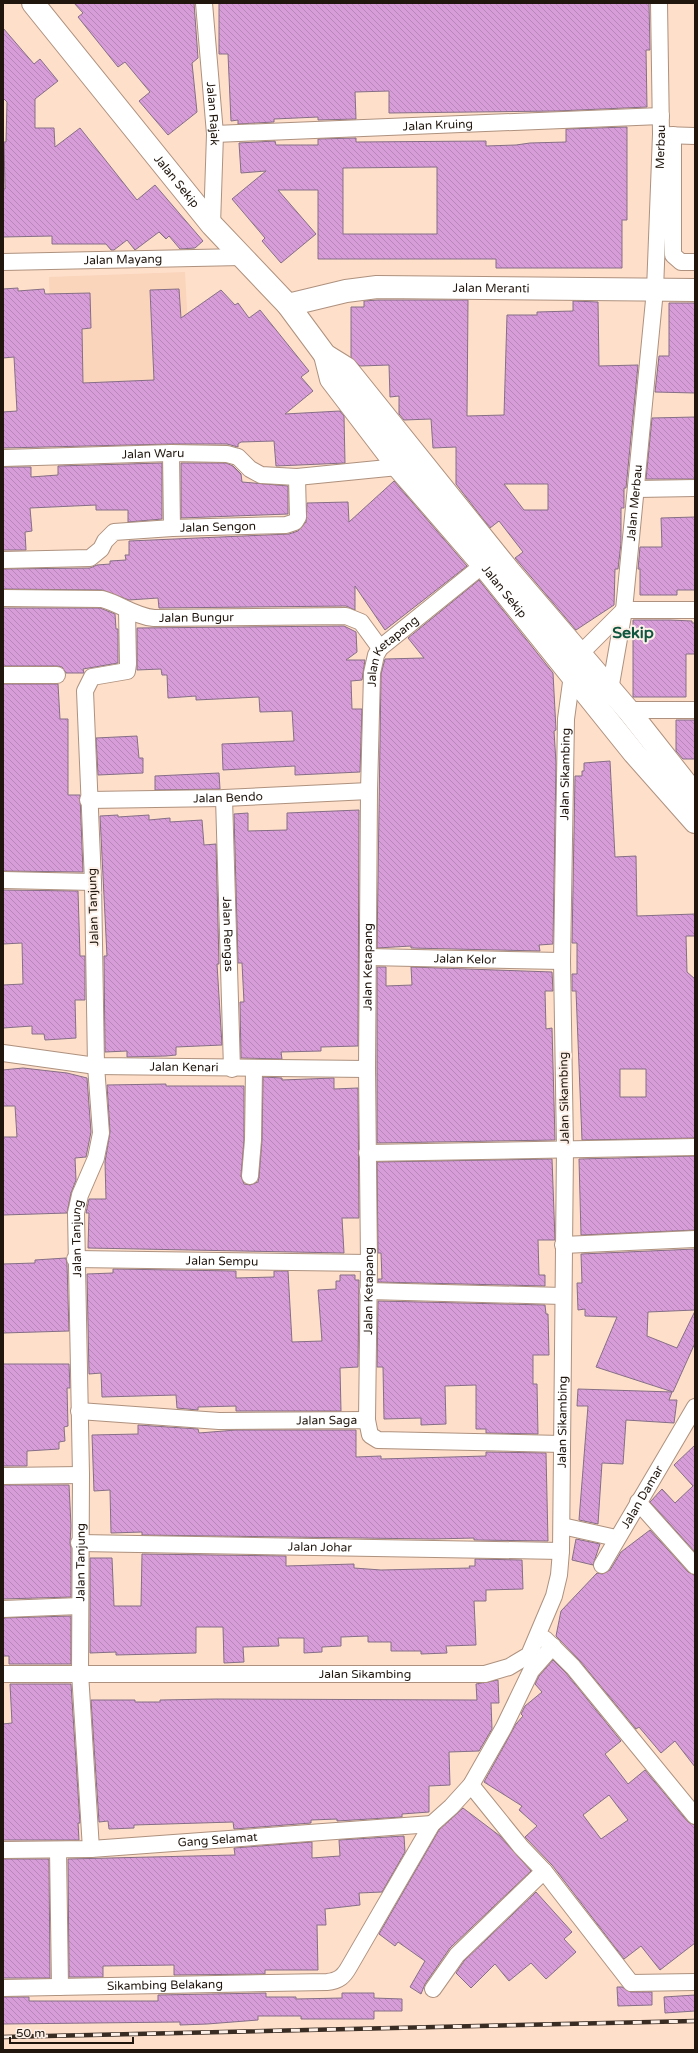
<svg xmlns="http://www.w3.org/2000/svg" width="698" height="2053" viewBox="0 0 698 2053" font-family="'Varela Round',sans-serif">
<defs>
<pattern id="building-back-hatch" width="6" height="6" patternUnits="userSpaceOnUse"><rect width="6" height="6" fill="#d79dd8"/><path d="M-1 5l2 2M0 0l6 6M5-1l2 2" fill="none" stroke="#b886b8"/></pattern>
</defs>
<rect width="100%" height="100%" fill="#fedfca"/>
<!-- built -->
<polygon fill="#fad4bb" points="185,272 192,406 54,413 49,277"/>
<!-- building -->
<g fill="url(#building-back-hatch)" stroke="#866f86" fill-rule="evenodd">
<polygon points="74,3 194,3 198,58 192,63 197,112 168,135 139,101 150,92 125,62 118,67 78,17 83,13"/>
<polygon points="219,3 649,3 650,50 646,50 647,107 557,111 389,113 389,91 355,92 356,119 318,120 318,117 274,119 274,122 238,124 238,120 231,121 228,54 219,54"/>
<polygon points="3,28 34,64 40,59 58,81 35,99 35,128 54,128 55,147 80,128 137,200 155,185 203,241 195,248 180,249 169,236 166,239 159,232 135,250 127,240 114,250 111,250 106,244 52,244 52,236 3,237 3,189 5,189 4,142 6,142 7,102 3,98"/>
<path d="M627 127V220H622V268H496V259H318V190H278L316 234 281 263 262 241 265 238 232 199 266 171 241 173 239 143 275 141 276 145H318V139L356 138V142L486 141V146L516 145 530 143 566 142V129ZM437 167V234H343V168Z"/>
<polygon points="18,288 18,291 44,289 45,294 90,293 91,328 82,329 83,383 154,380 150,290 179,289 181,318 221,290 235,305 238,303 249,318 260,310 309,371 301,377 313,391 285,414 340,411 344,416 345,463 276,466 274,441 241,442 238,444 238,447 227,444 171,444 3,448 3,412 17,411 14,357 3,358 3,289"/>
<path d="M378 300H468L467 416 504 415 507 315H537V312L573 311V301L598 302 599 366 638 365 626 488H624V508H621V543L618 569H615L614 605 576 630 515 558 523 552 499 521 490 528 456 484V447L433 448 431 419 404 420 399 414V396L390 397 389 365 360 366 351 357V307H364V301ZM504 484H548V510H524Z"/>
<polygon points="669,303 695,303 695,393 655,392 659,356 669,356"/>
<polygon points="695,417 695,479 646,479 652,418"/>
<polygon points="162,463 162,519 128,522 128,510 96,510 96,505 30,508 32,531 25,532 26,550 3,550 3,467 31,467 31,477 58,475 58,466"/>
<polygon points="181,463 226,463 233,466 241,474 242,482 288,486 288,514 181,518"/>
<polygon points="394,481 467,566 385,630 355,586 355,610 346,606 159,608 158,598 129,600 102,590 3,589 3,569 90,568 97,565 110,564 110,561 126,560 125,555 129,555 129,541 289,534 298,531 306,522 307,503 348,502 349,522"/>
<polygon points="695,517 695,590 677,590 677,595 640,595 640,569 638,569 640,547 662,547 661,518"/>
<polygon points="479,580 553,673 556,730 554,731 556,763 553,944 539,945 540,951 411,948 411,946 377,948 381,674 385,659 424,658 408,638"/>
<polygon points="3,608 100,608 115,614 116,629 118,629 118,663 83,669 84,673 66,673 62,667 57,666 3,666"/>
<polygon points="633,620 670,620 692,621 692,623 695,623 695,654 686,654 686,697 633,697"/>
<polygon points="344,626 356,632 357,652 346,660 365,660 362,680 351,681 352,709 362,709 360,772 295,775 295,766 223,770 222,744 294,741 292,711 260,712 259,697 196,700 196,696 168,698 167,675 162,675 161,669 137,670 137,628"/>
<polygon points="3,684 58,684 60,719 68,719 68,795 80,795 83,872 3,871"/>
<polygon points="676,720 695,720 695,759 683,759 676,751"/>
<polygon points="137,736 139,758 143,758 143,773 98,775 96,738"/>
<path d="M610 761 615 857 636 856 637 916 695 914V936H686L687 972 695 979V1138L582 1140 576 991H572V974H577V943H572L575 776H582V771H584V763ZM620 1069H646V1097H620Z"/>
<polygon points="219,773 220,789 155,790 155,776"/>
<polygon points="359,810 358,1046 321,1047 321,1051 281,1052 282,1059 241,1058 240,1002 244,1002 242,963 238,963 234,814 248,813 248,831 287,830 287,813"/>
<polygon points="118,815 118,817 149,815 149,820 170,818 170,822 202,820 204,845 216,844 219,964 217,964 222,1045 176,1047 176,1055 166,1056 127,1057 127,1051 105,1052 104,956 107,956 100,816"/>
<polygon points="3,890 78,891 80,956 85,956 85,1000 75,1000 76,1038 45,1040 44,1034 32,1034 32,1026 3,1028 3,985 23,984 22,943 3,944"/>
<polygon points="377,967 386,967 386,986 412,985 411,967 552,972 553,991 545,991 546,1029 552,1028 555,1140 377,1143"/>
<polygon points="23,1068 67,1073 87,1078 91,1132 86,1157 75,1158 76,1180 71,1193 67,1213 3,1215 3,1137 17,1137 15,1106 3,1106 3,1070"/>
<polygon points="263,1077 282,1078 282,1080 334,1078 334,1089 358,1088 359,1218 342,1218 344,1253 88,1248 89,1213 86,1213 89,1199 106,1199 105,1162 110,1132 107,1085 166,1084 166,1086 244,1086 244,1140 241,1176 244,1184 250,1185 258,1182 259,1177 262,1140"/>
<polygon points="695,1156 695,1230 581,1235 579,1159"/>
<polygon points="552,1159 555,1240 538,1240 539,1275 545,1275 545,1286 378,1282 378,1279 382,1279 381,1253 378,1253 377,1162"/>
<polygon points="695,1249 695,1310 648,1312 647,1336 677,1348 695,1311 695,1343 673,1392 596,1367 617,1317 585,1316 585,1309 578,1310 577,1283 582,1283 581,1254"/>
<polygon points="66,1258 67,1264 69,1331 3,1333 3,1264 35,1263 35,1260"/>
<polygon points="113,1269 236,1271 236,1278 274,1277 274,1271 288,1271 292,1342 322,1341 318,1290 336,1289 336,1281 340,1281 340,1275 355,1275 355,1280 359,1280 358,1367 340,1368 341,1411 236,1411 236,1406 198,1407 198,1410 177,1408 176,1395 102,1397 101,1373 89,1374 87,1274 113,1273"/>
<polygon points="378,1301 545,1305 546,1314 548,1314 549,1355 533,1355 533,1384 537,1384 538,1434 486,1433 486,1429 476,1429 476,1385 445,1386 446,1424 421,1425 421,1418 384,1419 383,1367 377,1367"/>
<polygon points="3,1364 69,1364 70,1388 67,1388 68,1426 64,1427 65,1441 59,1442 59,1449 27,1451 27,1466 3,1466"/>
<polygon points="578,1389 672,1392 669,1400 677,1400 674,1423 626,1420 623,1464 602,1463 598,1524 579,1520 588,1406 577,1406"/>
<polygon points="138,1425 198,1429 199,1433 236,1430 356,1430 356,1457 381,1456 381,1459 486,1456 486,1452 546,1453 548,1541 474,1540 474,1538 433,1539 142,1535 142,1532 111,1533 110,1490 94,1491 92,1435 138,1434"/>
<polygon points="695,1445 695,1552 650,1502 662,1489 675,1503 693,1486 674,1465"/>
<polygon points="3,1485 69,1485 71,1526 70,1543 71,1548 71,1597 3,1599"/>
<polygon points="650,1530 688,1572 695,1575 695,1767 675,1741 661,1753 639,1727 636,1729 580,1661 556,1636 561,1611 597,1573 602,1574 610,1570 621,1552"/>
<polygon points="576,1539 600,1544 593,1565 572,1560"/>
<polygon points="142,1554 286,1556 286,1566 354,1564 354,1568 381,1570 470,1568 469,1566 475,1566 475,1559 522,1560 523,1589 486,1590 486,1601 474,1601 476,1645 446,1646 447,1653 421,1654 421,1651 391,1651 391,1642 368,1642 368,1636 341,1637 341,1646 322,1647 322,1652 304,1653 304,1638 278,1638 279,1646 243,1647 244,1662 224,1663 223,1627 196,1627 196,1653 116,1655 116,1652 90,1653 90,1558 112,1558 114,1606 141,1606"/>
<polygon points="71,1616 71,1664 9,1664 9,1656 3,1656 3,1618"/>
<path d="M553 1660 566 1673 621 1741 605 1754 628 1784 645 1770 688 1822 695 1825V1943L660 1970 641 1946 624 1959 552 1865 525 1837 537 1826 519 1810 522 1806 484 1782 516 1724 523 1716 521 1714 525 1706 542 1692 535 1684 539 1676ZM609 1795 628 1820 601 1839 583 1815Z"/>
<polygon points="498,1680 499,1703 491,1703 492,1729 479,1751 449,1752 450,1785 429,1786 429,1812 402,1814 402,1817 337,1821 337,1819 311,1820 311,1823 234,1829 233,1822 134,1825 134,1828 109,1829 108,1821 99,1822 91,1700 135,1700 135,1702 160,1702 160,1700 216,1699 477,1700 476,1684"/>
<polygon points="10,1684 71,1684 80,1823 78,1823 79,1840 3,1840 3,1724 12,1723"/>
<polygon points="463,1808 500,1836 531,1871 450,1948 425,1984 421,1994 410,1987 425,1961 398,1942 395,1946 379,1934 439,1830"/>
<polygon points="404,1836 405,1852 382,1892 359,1893 360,1905 325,1909 326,1925 317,1925 318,1970 265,1970 265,1974 174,1975 174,1965 103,1966 103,1977 69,1977 68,1859 235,1855 234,1848 312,1842 312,1858 340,1856 339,1840"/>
<polygon points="3,1859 49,1859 50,1978 3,1978"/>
<polygon points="536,1892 572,1932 564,1939 576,1952 546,1979 531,1963 509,1981 495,1964 471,1988 456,1973 464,1961"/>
<polygon points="617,1987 622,1987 631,1992 652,1992 652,2005 618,2006"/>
<polygon points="266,1993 266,1997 296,1997 296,1999 342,1998 342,1993 374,1993 374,1998 402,1999 402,2011 374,2011 374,2019 301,2019 301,2016 258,2016 258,2020 207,2024 180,2025 180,2022 3,2024 3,1997 29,1997 29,2001 158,2001 158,1995"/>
<polygon points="695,1995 695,2011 665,2013 664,1997"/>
</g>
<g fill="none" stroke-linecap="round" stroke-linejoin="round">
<!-- street casing -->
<g stroke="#ae917e" stroke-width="18">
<g id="street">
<path id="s1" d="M204 3 215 134 212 225"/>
<path id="s2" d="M215 134 661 116"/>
<polyline points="663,135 695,136"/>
<polyline points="673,135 673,255 681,262 695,262"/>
<path id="s3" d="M3 262 242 257"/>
<polyline points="171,453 172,528"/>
<path id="s4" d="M3 458 171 453 227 454 238 457 250 469 261 475 297 477 408 466"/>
<polyline points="637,489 695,488"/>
<path id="s5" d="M3 560 90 558 101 549 105 541 114 532 172 528 286 525 295 522 298 517 297 477"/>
<path id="s6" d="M3 598 102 599C121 604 134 616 154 618L346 616 361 622 380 648"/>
<polyline points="3,675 57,675"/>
<path id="s7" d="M609 696 624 610 655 290 661 134 659 3"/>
<polyline points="628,710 695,710"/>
<path id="s8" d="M224 798 232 1069"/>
<path id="s9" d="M88 800 224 798 369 791"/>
<polyline points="3,880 93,882"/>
<path id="s10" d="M368 957 562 961"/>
<path id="s11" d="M3 1053 96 1066 367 1069"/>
<polyline points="367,1153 695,1147"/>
<polyline points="250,1176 253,1140 254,1069"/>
<polyline points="563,1245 695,1239"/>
<path id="s12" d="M75 1259 369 1263"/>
<polyline points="368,1291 563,1296"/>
<path id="s13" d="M79 1411 219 1421 367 1420 370 1435 378 1440 562 1444"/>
<path id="s14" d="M367 1420 369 1263 367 1069 369 791 372 673 376 655 380 648 483 565"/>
<polyline points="3,1476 81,1475"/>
<polyline points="638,1502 695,1566"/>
<polyline points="562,1526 616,1538"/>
<path id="s15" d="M79 1543 561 1551"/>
<path id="s16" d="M602 1565 695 1407"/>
<polyline points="3,1609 80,1606"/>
<polyline points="545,1639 573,1667 695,1816"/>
<path id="s17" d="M3 1674H485L509 1667 529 1655 554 1596 559 1575 561 1551 565 1149 562 961 566 719 572 675 580 654 624 610H695"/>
<polyline points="471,1785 521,1847 544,1871 631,1983 695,1982"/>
<path id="s18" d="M91 1849 80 1673 81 1475 76 1213 80 1195 96 1158 101 1133 96 1066 93 882 85 691 92 677 127 671 128 664 127 610"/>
<path id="s19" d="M3 1850 91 1849 432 1824"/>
<polyline points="58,1850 60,1987"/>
<path id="s20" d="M3 1988 327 1982C339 1981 344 1976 349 1967L432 1824 451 1807 471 1785 504 1727 531 1671 553 1646"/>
<polyline points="433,1989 457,1955 544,1871"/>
</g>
</g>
<!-- secondary casing -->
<g stroke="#ae917e" stroke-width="24">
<g id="secondary">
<path id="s21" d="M33 3 212 225 288 305 325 355 346 368 510 572 628 710 695 795"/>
<path id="s22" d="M288 305 346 291 377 287 695 290"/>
<path id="s23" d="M325 355 331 379 399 468 483 565 634 753 695 822"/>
</g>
</g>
<!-- street -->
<use href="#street" stroke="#fff" stroke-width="16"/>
<!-- secondary -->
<use href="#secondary" stroke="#fff" stroke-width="22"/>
<!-- rail casing -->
<g stroke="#392c23" stroke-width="4.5">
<polyline id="rail" points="3,2037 695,2021"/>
</g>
<!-- rail -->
<use href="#rail" stroke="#fdf0e8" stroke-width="3" stroke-dasharray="9" stroke-linecap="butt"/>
</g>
<g text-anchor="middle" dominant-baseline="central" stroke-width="4" stroke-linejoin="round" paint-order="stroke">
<!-- street labels -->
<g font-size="12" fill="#20160e" stroke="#fdf0e8">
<text stroke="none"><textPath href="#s1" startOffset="111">Jalan Rajak</textPath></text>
<text stroke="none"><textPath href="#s2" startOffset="223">Jalan Kruing</textPath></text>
<text stroke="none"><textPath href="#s7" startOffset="552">Merbau</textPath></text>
<text stroke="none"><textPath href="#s21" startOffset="229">Jalan Sekip</textPath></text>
<text stroke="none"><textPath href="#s3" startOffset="120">Jalan Mayang</textPath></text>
<text stroke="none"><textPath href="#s22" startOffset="205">Jalan Meranti</textPath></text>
<text stroke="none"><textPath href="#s4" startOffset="150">Jalan Waru</textPath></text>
<text stroke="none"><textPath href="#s7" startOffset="195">Jalan Merbau</textPath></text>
<text stroke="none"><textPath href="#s5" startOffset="227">Jalan Sengon</textPath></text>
<text stroke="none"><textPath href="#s23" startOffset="299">Jalan Sekip</textPath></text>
<text stroke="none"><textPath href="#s6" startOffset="197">Jalan Bungur</textPath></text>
<text stroke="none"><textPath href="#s14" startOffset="777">Jalan Ketapang</textPath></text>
<text stroke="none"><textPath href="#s17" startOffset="1417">Jalan Sikambing</textPath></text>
<text stroke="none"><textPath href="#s9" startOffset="140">Jalan Bendo</textPath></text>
<text transform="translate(93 907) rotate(-92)">Jalan Tanjung</text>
<text stroke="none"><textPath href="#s8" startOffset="136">Jalan Rengas</textPath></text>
<text stroke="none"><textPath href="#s10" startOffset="97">Jalan Kelor</textPath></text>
<text stroke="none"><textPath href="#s14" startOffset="453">Jalan Ketapang</textPath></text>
<text stroke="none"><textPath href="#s11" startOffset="182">Jalan Kenari</textPath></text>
<text transform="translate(564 1098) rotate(-91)">Jalan Sikambing</text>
<text stroke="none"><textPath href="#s18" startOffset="611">Jalan Tanjung</textPath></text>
<text stroke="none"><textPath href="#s12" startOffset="147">Jalan Sempu</textPath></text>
<text stroke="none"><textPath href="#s14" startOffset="129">Jalan Ketapang</textPath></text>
<text stroke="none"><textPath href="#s13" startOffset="248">Jalan Saga</textPath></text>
<text stroke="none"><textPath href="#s17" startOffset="769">Jalan Sikambing</textPath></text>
<text stroke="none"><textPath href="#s16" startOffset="79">Jalan Damar</textPath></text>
<text stroke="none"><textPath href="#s15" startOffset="241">Jalan Johar</textPath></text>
<text stroke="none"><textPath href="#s18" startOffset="287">Jalan Tanjung</textPath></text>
<text stroke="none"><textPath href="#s17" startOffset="362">Jalan Sikambing</textPath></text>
<text stroke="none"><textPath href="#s19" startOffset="215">Gang Selamat</textPath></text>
<text stroke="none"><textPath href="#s20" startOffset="162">Sikambing Belakang</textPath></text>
</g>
<!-- district labels -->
<g font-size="16" font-weight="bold" fill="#0e563e" stroke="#fdf0e8">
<text x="633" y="633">Sekip</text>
</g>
</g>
<!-- border -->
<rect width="698" height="2053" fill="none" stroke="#20160e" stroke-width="8"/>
<!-- scale -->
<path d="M10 2037v6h123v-6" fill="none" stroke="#20160e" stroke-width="2"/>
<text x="16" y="2037" font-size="12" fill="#20160e" stroke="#fdf0e8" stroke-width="3" paint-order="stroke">50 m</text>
</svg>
